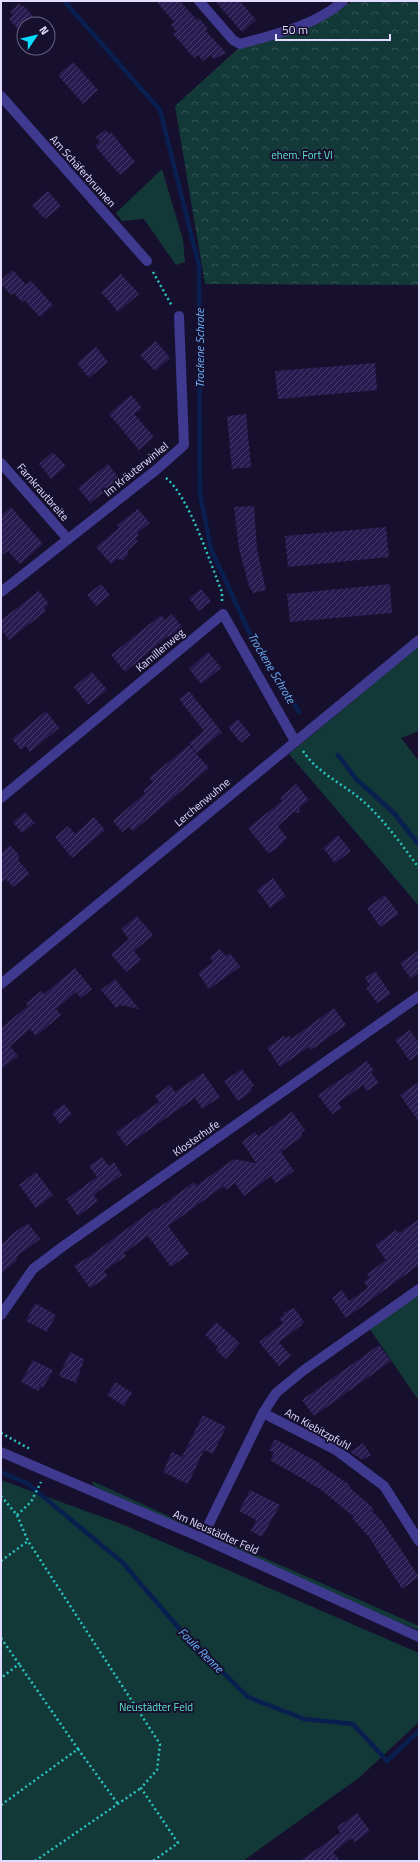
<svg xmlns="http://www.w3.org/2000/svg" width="420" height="1862" viewBox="0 0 420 1862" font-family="'Titillium Web',sans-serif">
<defs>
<pattern id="forest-crowns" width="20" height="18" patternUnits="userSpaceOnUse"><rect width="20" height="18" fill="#133838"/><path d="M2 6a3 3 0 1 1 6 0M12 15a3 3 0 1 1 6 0" fill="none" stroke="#355456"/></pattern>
<pattern id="building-hatch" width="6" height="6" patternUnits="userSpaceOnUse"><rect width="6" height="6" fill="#281b50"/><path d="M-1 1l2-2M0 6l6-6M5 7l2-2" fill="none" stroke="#473c6a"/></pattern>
</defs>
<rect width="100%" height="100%" fill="#16102e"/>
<!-- green -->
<g fill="#133838">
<polygon points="162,169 183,240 185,262 176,265 144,219 122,221 116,213"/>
<polygon points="419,646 419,731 401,738 419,761 419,906 289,754"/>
<polygon points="419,1289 419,1401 367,1325"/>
<polygon points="1,1480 124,1525 419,1653 419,1722 360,1777 243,1861 1,1861"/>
<polygon points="92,1481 190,1526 187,1528 94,1486"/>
<polygon points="214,1536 419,1626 419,1630 400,1623 219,1543"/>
</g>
<!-- forest -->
<polygon fill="url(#forest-crowns)" points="353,1 419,1 419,285 205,284 175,106 239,48 340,9"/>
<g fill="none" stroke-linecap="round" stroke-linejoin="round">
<!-- stream -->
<g stroke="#081f4f" stroke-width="4.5">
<polyline points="64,1 160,110 199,266 200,494 211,549 250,634 299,712"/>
<polyline points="338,755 356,779 394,813 419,845"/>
<polyline points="1,1472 28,1484 122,1562 184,1634 248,1697 304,1719 353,1724 387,1761 419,1731"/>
</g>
</g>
<!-- building -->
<g fill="url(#building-hatch)">
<polygon points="156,1 180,1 197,20 199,18 208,29 206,31 226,53 214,59 210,55 203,61 198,55 194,58 173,34 176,31 171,25 174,22"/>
<polygon points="215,1 240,1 256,20 242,32"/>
<polygon points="19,3 22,7 24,6 40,24 24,24 24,36 9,19 13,15 10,12"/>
<polygon points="73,62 98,90 83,104 58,75"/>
<polygon points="105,130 109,134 111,132 135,162 120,175 95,146 100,142 96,137"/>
<polygon points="48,191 61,206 45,219 32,205"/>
<polygon points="13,270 26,285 31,281 53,305 40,317 24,300 22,302 14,293 11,295 1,284 1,280"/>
<polygon points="121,274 139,294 118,312 101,292"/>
<polygon points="156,341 170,358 155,371 140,355"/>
<polygon points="96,347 108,362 89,378 77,363"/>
<polygon points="375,363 377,390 278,399 275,371"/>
<polygon points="131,395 142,408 134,414 154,437 139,450 109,414"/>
<polygon points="246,414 251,467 232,469 227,416"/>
<polygon points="53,452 66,466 51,479 39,464"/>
<polygon points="108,464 120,479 90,503 78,488"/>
<polygon points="254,506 257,549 266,590 253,593 249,586 239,549 234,507"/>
<polygon points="11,507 43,544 20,564 8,551 1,556 1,516"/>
<polygon points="138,509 150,523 137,533 139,536 135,538 138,541 128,550 128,555 123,560 117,559 111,564 96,547 119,528 117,525"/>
<polygon points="386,527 389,557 288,567 285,536"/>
<polygon points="101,584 110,595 96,606 87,595"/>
<polygon points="390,584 392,613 290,622 287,594"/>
<polygon points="201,589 211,601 199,611 189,598"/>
<polygon points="39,591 49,604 44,608 46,611 9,640 1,629 1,620"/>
<polygon points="172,614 182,627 169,638 168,636 125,672 111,655 161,615 165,620"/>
<polygon points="208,652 221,668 201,684 189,669"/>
<polygon points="92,672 107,690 88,705 74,687"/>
<polygon points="189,691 222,732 197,753 189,743 204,731 179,699"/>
<polygon points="46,711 59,728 30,752 26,746 21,750 12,739"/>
<polygon points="238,719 251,735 241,743 228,727"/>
<polygon points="189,745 209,768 133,831 129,827 122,832 113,821 145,793 143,791 153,782 149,778"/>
<polygon points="296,784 309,800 300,807 299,813 294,812 278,826 287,838 275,850 268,853 248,828 282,801 280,798"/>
<polygon points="25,812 35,823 22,833 13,822"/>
<polygon points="94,817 105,830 72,858 55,837 68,826 75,834"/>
<polygon points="338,835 351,851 335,863 323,848"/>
<polygon points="10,845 19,855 18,860 30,874 13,887 6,879 1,884 1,853"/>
<polygon points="273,878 286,896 270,908 257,890"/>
<polygon points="385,895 399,914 380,927 367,908"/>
<polygon points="137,916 153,935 134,951 141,960 126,972 111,954 129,939 121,929"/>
<polygon points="220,949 226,956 230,953 240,967 209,989 198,973 213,962 210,957"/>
<polygon points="419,950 419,973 411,979 400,963"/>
<polygon points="75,968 92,989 81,998 76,992 56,1009 61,1015 36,1036 30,1029 10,1046 18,1056 1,1069 1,1028 28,1006 26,1003 41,991 44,994"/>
<polygon points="375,971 391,994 377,1003 366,988 370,986 365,978"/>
<polygon points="115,979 139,1009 121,1005 116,1008 101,990"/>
<polygon points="334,1008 346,1025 311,1050 309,1047 280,1067 267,1048 284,1036 286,1038 290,1036 291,1039"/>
<polygon points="410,1030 419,1043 419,1054 410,1061 395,1040"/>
<polygon points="367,1061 374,1071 371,1072 379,1083 367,1091 363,1085 338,1103 342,1108 332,1114 318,1095"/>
<polygon points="242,1069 254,1085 250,1088 252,1091 238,1101 224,1081"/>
<polygon points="203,1073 220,1097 202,1109 195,1098 126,1146 116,1132 159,1102 155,1096 170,1085 175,1092"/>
<polygon points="419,1082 419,1122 400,1095"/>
<polygon points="64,1104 72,1114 60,1124 52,1113"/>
<polygon points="292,1112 305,1130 301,1133 303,1136 281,1152 294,1171 276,1183 271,1176 244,1196 235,1183 226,1190 224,1186 168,1226 189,1254 171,1267 148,1236 124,1253 126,1256 104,1271 108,1276 90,1288 74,1266 90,1256 155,1208 157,1209 194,1182 196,1186 234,1159 256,1163 242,1142 255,1132 258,1136"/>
<polygon points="102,1157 109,1166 114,1162 122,1175 97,1192 94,1196 98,1201 78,1216 66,1199 97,1177 89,1166"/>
<polygon points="36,1172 53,1195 36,1208 19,1185"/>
<polygon points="419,1219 419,1265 346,1318 332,1298 342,1290 349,1301 368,1288 364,1282 370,1277 367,1274 386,1260 375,1245 396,1230 399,1233"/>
<polygon points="28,1223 40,1239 16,1257 18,1259 1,1274 1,1246 12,1234"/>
<polygon points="35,1303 56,1315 47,1332 26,1321"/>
<polygon points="294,1308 304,1322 301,1324 302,1325 279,1342 291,1356 279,1366 259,1342 283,1323 279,1318 283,1316 283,1313"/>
<polygon points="216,1322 240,1343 226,1359 216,1350 218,1347 205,1335"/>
<polygon points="379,1345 391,1361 314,1416 302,1400"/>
<polygon points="70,1352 84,1359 76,1383 59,1376"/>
<polygon points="33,1360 53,1370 43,1388 41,1386 38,1391 21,1382"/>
<polygon points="116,1382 132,1393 124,1406 107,1395"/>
<polygon points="203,1415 226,1427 213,1454 204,1450 188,1484 163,1472 172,1452 182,1457"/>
<polygon points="275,1439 321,1464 320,1465 350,1485 349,1487 374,1509 372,1511 382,1521 419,1577 402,1589 369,1537 352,1518 354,1517 320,1489 270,1460 274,1453 269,1450"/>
<polygon points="363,1443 371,1455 362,1460 350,1452"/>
<polygon points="250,1490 280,1505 262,1537 251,1531 256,1520 239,1511"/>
<polygon points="357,1813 370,1831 355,1842 352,1838 333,1852 340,1861 300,1861 340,1833 337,1827"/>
</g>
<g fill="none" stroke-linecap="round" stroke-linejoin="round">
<!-- path -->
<g stroke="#29c7c3" stroke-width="2.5" stroke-dasharray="2 3" stroke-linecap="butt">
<polyline points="153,272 172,306"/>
<path d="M166 478C189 496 210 563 222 592V602"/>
<path d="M303 751C317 773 344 784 364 802 385 821 402 845 419 868"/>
<polyline points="1,1433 30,1449"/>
<polyline points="1,1496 17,1515 28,1541 160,1744 157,1770 141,1788 178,1843 153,1861"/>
<polyline points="17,1515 31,1502 41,1482"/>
<polyline points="1,1561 28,1541"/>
<polyline points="1,1638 19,1664 1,1678"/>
<polyline points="78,1749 118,1804"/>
<polyline points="1,1805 78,1749 19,1664"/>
<polyline points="35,1861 141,1788"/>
</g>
<!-- street -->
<g stroke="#3f398f" stroke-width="10">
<path d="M199 1 233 40 240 44C275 34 315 26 343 1"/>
<polyline points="1,96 147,261"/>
<polyline points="1,463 67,538"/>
<polyline points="1,592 156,470 184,445 179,316"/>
<polyline points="1,798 223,614 295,741"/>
<polyline points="1,984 419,640"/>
<polyline points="1,1315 33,1269 62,1247 419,996"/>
<polyline points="263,1413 336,1450 384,1486 419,1541"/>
<polyline points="1,1452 202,1538 419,1637"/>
<polyline points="202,1538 263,1413 276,1393 304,1370 419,1289"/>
</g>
</g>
<g text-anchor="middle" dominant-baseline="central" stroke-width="4" stroke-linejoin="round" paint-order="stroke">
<!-- park labels -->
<g font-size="11" fill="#60e8cb" stroke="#16102e">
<text x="302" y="155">ehem. Fort VI</text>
<text x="156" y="1707">Neustädter Feld</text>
</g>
<!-- street labels -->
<g font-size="11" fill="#e2ddff" stroke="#16102e">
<text transform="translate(83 171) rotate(48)">Am Schäferbrunnen</text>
<text transform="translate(136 469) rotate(-39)">Im Kräuterwinkel</text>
<text transform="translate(43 492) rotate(49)">Farnkrautbreite</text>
<text transform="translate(160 650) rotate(-40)">Kamillenweg</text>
<text transform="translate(202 802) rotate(-40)">Lerchenwuhne</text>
<text transform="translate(196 1138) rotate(-35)">Klosterhufe</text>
<text transform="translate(318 1429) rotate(29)">Am Kiebitzpfuhl</text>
<text transform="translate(216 1532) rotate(24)">Am Neustädter Feld</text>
</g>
<!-- water labels -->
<g font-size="12" font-style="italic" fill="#6bb4ff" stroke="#16102e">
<text transform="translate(199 348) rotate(-90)">Trockene Schrote</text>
<text transform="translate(272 668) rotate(59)">Trockene Schrote</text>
<text transform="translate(201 1650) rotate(45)">Faule Renne</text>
</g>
</g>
<!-- border -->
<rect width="420" height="1862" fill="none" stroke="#e2ddff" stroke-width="4"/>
<!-- north arrow -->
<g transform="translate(36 36) rotate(55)"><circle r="19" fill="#16102e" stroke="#686282"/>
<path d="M0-3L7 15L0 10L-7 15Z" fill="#09dcff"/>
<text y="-6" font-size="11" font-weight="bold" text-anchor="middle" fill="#e2ddff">N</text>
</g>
<!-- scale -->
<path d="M276 34v6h114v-6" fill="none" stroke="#e2ddff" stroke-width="2"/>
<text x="282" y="34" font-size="12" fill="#e2ddff" stroke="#16102e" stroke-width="3" paint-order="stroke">50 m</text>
</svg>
